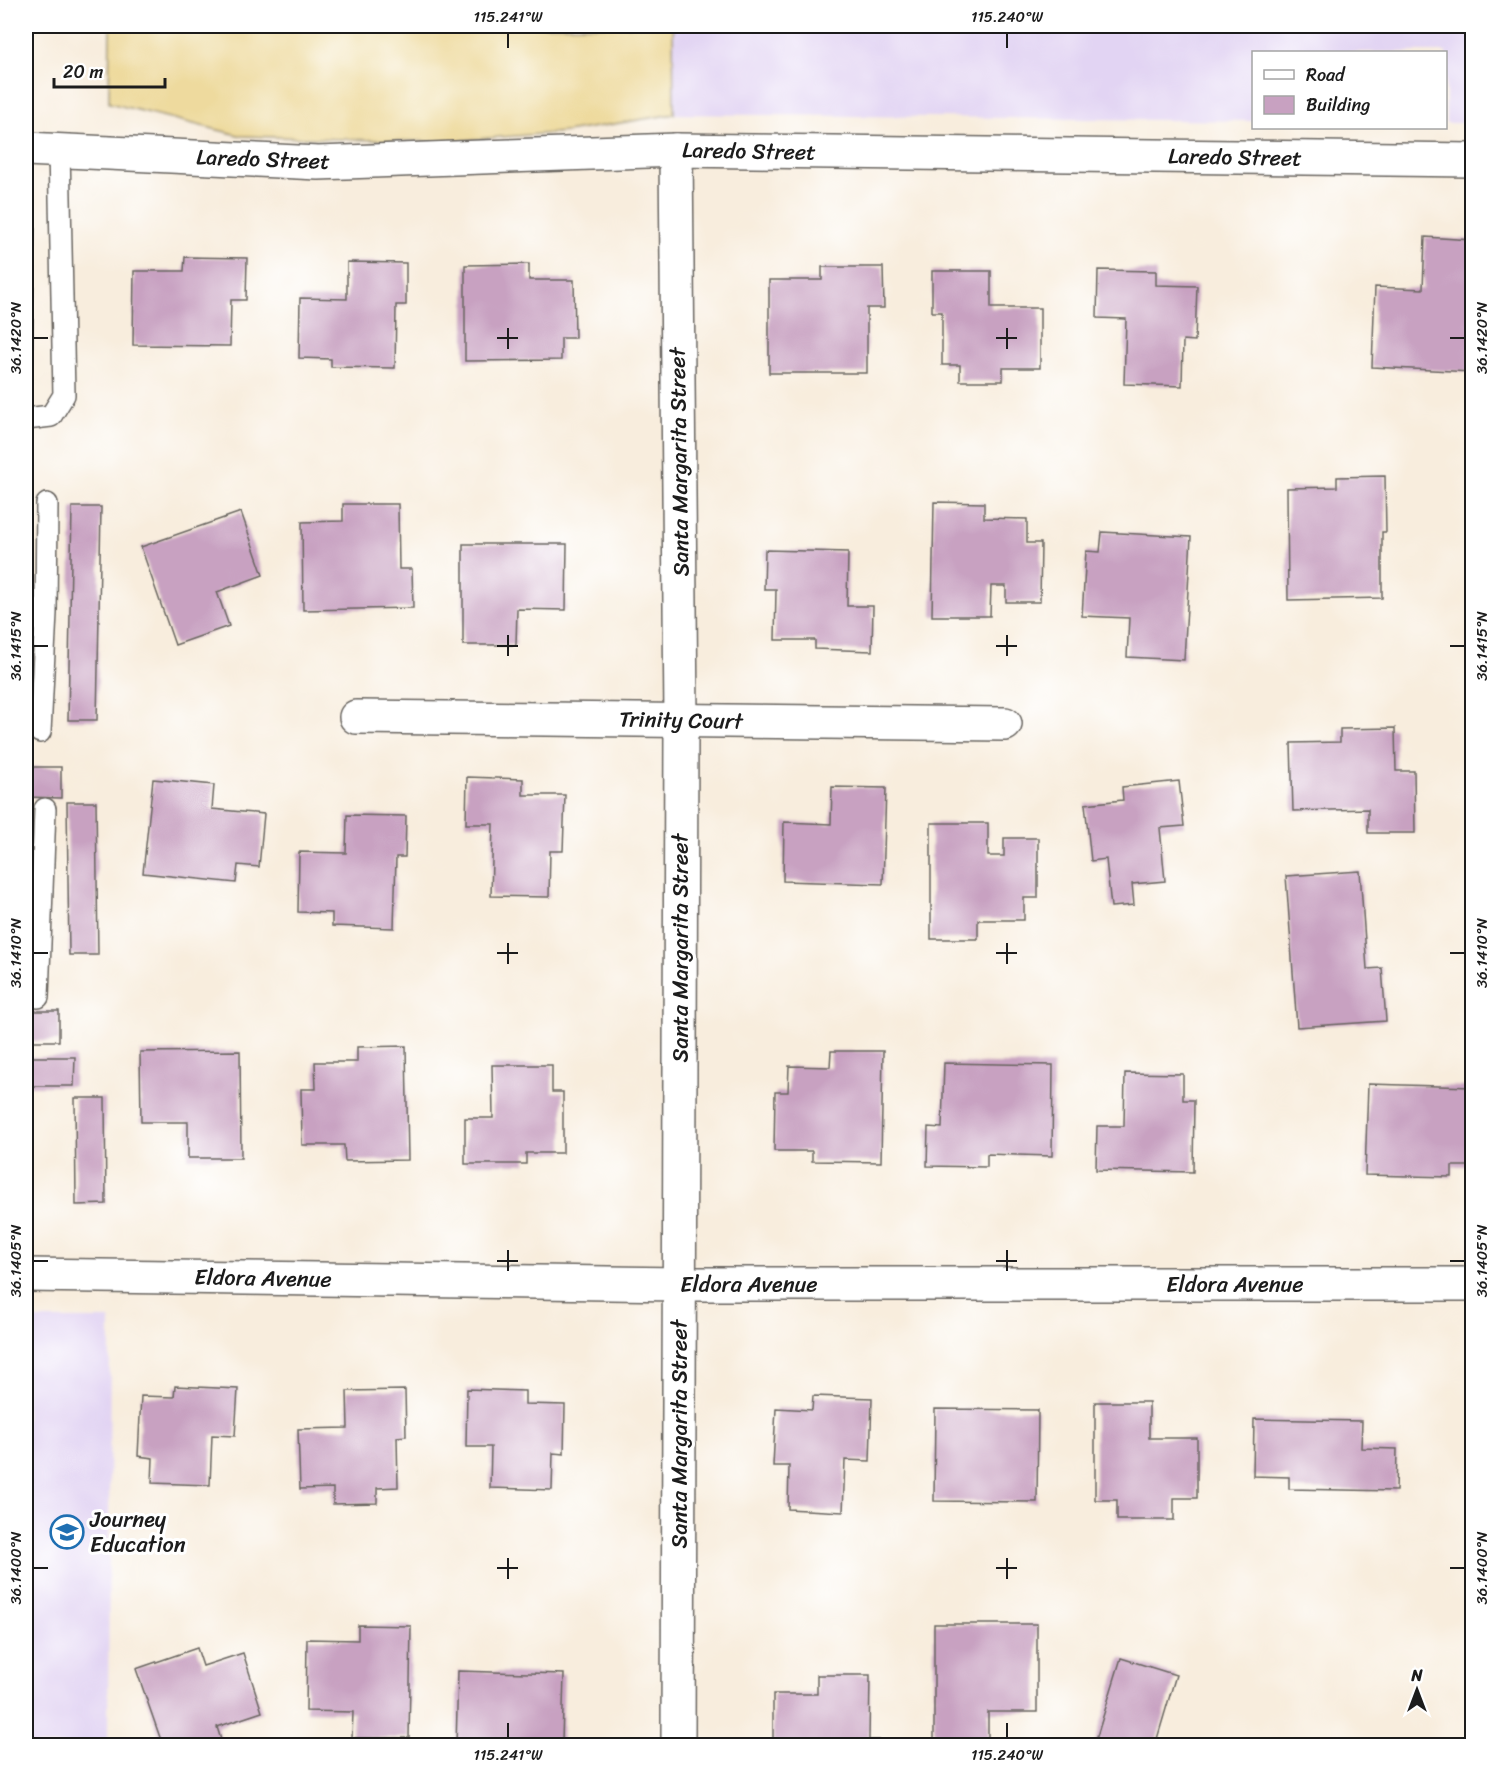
<svg xmlns="http://www.w3.org/2000/svg" width="1498" height="1771" viewBox="0 0 1498 1771" font-family="Sriracha,sans-serif">
<rect width="100%" height="100%" fill="#fff"/>
<filter id="ink" filterUnits="userSpaceOnUse"><feTurbulence type="fractalNoise" baseFrequency=".0167" numOctaves="2"/><feDisplacementMap in="SourceGraphic" scale="12" xChannelSelector="R" yChannelSelector="G"/><feConvolveMatrix kernelMatrix="1 2 1 2 8 2 1 2 1" color-interpolation-filters="sRGB"/></filter>
<filter id="wash" filterUnits="userSpaceOnUse"><feTurbulence type="fractalNoise" baseFrequency=".008" numOctaves="4" result="noise"/><feDisplacementMap in="SourceGraphic" scale="24" xChannelSelector="R" yChannelSelector="G"/><feGaussianBlur stdDeviation="1.35" result="paint"/><feColorMatrix in="noise" values="0 0 0 0 0 0 0 0 0 0 0 0 0 0 0 0 0 1.4 0 .05"/><feComposite in="paint" operator="in"/></filter>
<g filter="url(#wash)">
<rect width="100%" height="100%" fill="#f8eddd"/>
<!-- built -->
<g fill="#e2d4f3">
<polygon points="673,26 1472,26 1472,123 1446,123 1446,52 1254,52 1253,121 674,114"/>
<polygon points="26,1319 110,1319 108,1745 26,1745"/>
</g>
<!-- sand -->
<polygon fill="#eeda9e" stroke="#857b5d" stroke-width="1.5" points="110,26 673,26 674,114 566,132 440,142 242,136 109,103"/>
<g id="blocks">
<!-- building -->
<g fill="#c8a1c1">
<polygon points="26,216 35,216 32,371 26,371"/>
<polygon points="1425,237 1472,240 1472,372 1372,367 1375,287 1423,289"/>
<polygon points="185,257 247,258 246,300 231,300 230,346 133,345 134,271 184,271"/>
<polygon points="347,262 406,263 406,305 396,305 395,368 331,367 331,359 299,358 300,298 347,299"/>
<polygon points="529,264 529,280 574,280 575,338 561,338 561,360 465,361 465,265"/>
<polygon points="822,267 883,267 884,308 867,308 867,373 769,373 769,280 822,280"/>
<polygon points="1098,270 1156,271 1156,285 1197,286 1195,341 1183,340 1182,386 1124,384 1126,319 1097,318"/>
<polygon points="932,271 991,271 991,308 1040,308 1040,368 1003,368 1003,381 960,381 960,365 942,365 942,312 932,312"/>
<polygon points="1385,476 1386,532 1382,532 1382,598 1288,600 1287,488 1337,487 1337,477"/>
<polygon points="934,502 984,503 984,518 1027,519 1027,543 1041,543 1040,602 1006,602 1006,586 991,586 990,616 932,616"/>
<polygon points="343,504 398,504 399,569 412,569 413,608 303,610 302,522 343,521"/>
<polygon points="72,507 101,507 97,720 68,720"/>
<polygon points="241,512 263,575 217,592 229,626 175,645 141,547"/>
<polygon points="1102,532 1191,537 1184,660 1127,657 1129,618 1082,616 1086,551 1100,552"/>
<polygon points="463,544 567,544 566,610 517,609 516,645 463,645"/>
<polygon points="765,550 848,552 847,606 873,606 872,651 815,649 815,640 775,640 776,589 764,589"/>
<polygon points="1395,728 1396,771 1414,771 1415,833 1368,833 1368,809 1293,811 1291,743 1340,742 1340,729"/>
<polygon points="26,767 61,767 61,798 26,797"/>
<polygon points="467,777 523,779 523,795 565,795 563,851 550,851 549,897 491,896 493,824 466,824"/>
<polygon points="153,779 214,785 212,809 264,814 259,867 238,865 236,883 143,873"/>
<polygon points="1179,781 1184,826 1160,828 1165,881 1132,884 1134,905 1111,907 1106,859 1091,861 1085,804 1123,800 1122,787"/>
<polygon points="832,787 886,788 883,884 783,881 784,822 831,824"/>
<polygon points="67,802 96,802 98,955 69,955"/>
<polygon points="347,815 406,816 405,857 396,857 394,928 332,926 332,913 298,912 299,852 346,853"/>
<polygon points="931,823 988,823 988,856 1004,856 1004,838 1038,838 1038,898 1024,898 1024,920 978,920 978,939 931,939"/>
<polygon points="1360,871 1367,969 1382,968 1386,1021 1297,1027 1286,876"/>
<rect x="26" y="1011" width="33" height="30"/>
<polygon points="406,1046 408,1160 345,1161 344,1145 302,1145 301,1089 316,1089 315,1062 357,1062 357,1047"/>
<polygon points="240,1051 241,1158 188,1158 188,1122 141,1122 140,1052"/>
<polygon points="831,1051 883,1051 881,1162 812,1161 812,1151 774,1151 775,1092 788,1092 789,1066 830,1067"/>
<polygon points="26,1057 75,1057 74,1086 26,1086"/>
<polygon points="944,1063 1053,1065 1052,1156 987,1154 987,1167 927,1166 928,1127 942,1128"/>
<polygon points="492,1065 552,1065 552,1092 563,1092 563,1153 526,1153 526,1164 465,1164 465,1118 493,1118"/>
<polygon points="1125,1073 1183,1074 1183,1100 1194,1100 1193,1172 1096,1170 1097,1126 1124,1126"/>
<polygon points="1368,1084 1472,1087 1472,1166 1452,1166 1452,1177 1365,1175"/>
<polygon points="75,1098 105,1098 106,1204 76,1205"/>
<polygon points="175,1386 238,1389 235,1436 212,1435 210,1485 152,1483 153,1458 138,1456 141,1396 174,1397"/>
<polygon points="467,1389 525,1391 525,1404 565,1405 564,1454 553,1453 552,1490 490,1488 491,1447 466,1447"/>
<polygon points="405,1390 406,1436 397,1437 398,1487 377,1488 377,1503 333,1504 333,1488 300,1489 298,1429 348,1428 347,1391"/>
<polygon points="813,1396 872,1398 870,1461 845,1460 843,1512 788,1509 789,1466 773,1466 776,1408 812,1410"/>
<polygon points="1095,1402 1149,1402 1149,1438 1197,1438 1197,1498 1174,1498 1174,1520 1117,1520 1117,1500 1095,1500"/>
<polygon points="935,1409 1038,1410 1037,1502 934,1501"/>
<polygon points="1254,1419 1362,1421 1361,1448 1397,1449 1396,1491 1289,1489 1289,1477 1253,1476"/>
<polygon points="934,1624 1037,1624 1037,1712 988,1712 988,1746 934,1746"/>
<polygon points="358,1625 411,1626 409,1738 352,1738 353,1712 306,1711 307,1639 358,1640"/>
<polygon points="197,1648 203,1666 243,1653 262,1712 217,1727 223,1746 163,1746 136,1669"/>
<polygon points="1121,1658 1176,1675 1157,1739 1177,1746 1094,1746"/>
<polygon points="458,1671 564,1674 562,1741 512,1739 512,1746 456,1746"/>
<polygon points="817,1675 870,1675 869,1740 886,1740 886,1746 773,1746 773,1694 817,1694"/>
</g>
</g>
</g>
<g filter="url(#ink)">
<use href="#blocks" fill-opacity="0" stroke="#696560" stroke-width="1.5"/>
<g fill="none" stroke-linecap="round" stroke-linejoin="round">
<!-- lane casing -->
<g stroke="#696560" stroke-width="24">
<g id="lane">
<polyline points="26,419 51,416 64,395 59,149"/>
<polyline points="40,732 46,613 47,504"/>
<polyline points="38,997 45,809"/>
</g>
</g>
<!-- street casing -->
<g stroke="#696560" stroke-width="36">
<g id="street">
<polyline points="26,149 318,163 676,150 1472,160"/>
<polyline points="676,150 681,720 678,1746"/>
<polyline points="356,717 1005,724"/>
<polyline points="26,1275 680,1284 1472,1284"/>
</g>
</g>
<!-- lane -->
<use href="#lane" stroke="#fff" stroke-width="21"/>
<!-- street -->
<use href="#street" stroke="#fff" stroke-width="33"/>
</g>
</g>
<!-- ticks -->
<path fill="none" stroke="#1c1c1c" stroke-width="2" d="M508 33V48M1007 33V48M508 328V349M1007 328V349M33 338H48M497 338H518M996 338H1017M1450 338H1465M508 635V656M1007 635V656M33 646H48M497 646H518M996 646H1017M1450 646H1465M508 943V964M1007 943V964M33 953H48M497 953H518M996 953H1017M1450 953H1465M508 1250V1271M1007 1250V1271M33 1261H48M497 1261H518M996 1261H1017M1450 1261H1465M508 1558V1579M1007 1558V1579M33 1568H48M497 1568H518M996 1568H1017M1450 1568H1465M508 1723V1738M1007 1723V1738"/>
<!-- icons -->
<defs>
<g id="school-ring" transform="scale(1.725)"><circle r="9.5" fill="#fff" stroke="#1f6fb2" stroke-width="1.5"/><path d="M0-5L7-2L0 1L-7-2ZM-4 1L0 2.5L4 1V4Q0 6-4 4Z" fill="#1f6fb2"/></g>
</defs>
<g fill-rule="evenodd">
<use href="#school-ring" x="67" y="1532"/>
</g>
<g text-anchor="middle" dominant-baseline="central" stroke-width="6" stroke-linejoin="round" paint-order="stroke">
<!-- street labels -->
<g font-size="22" fill="#1c1c1c" stroke="#fff">
<text transform="translate(749 151) rotate(1)">Laredo Street</text>
<text transform="translate(1235 157) rotate(1)">Laredo Street</text>
<text transform="translate(263 159) rotate(2)">Laredo Street</text>
<text transform="translate(679 462) rotate(-91)">Santa Margarita Street</text>
<text transform="translate(681 720) rotate(1)">Trinity Court</text>
<text transform="translate(680 948) rotate(-90)">Santa Margarita Street</text>
<text transform="translate(263 1278) rotate(1)">Eldora Avenue</text>
<text x="749" y="1284">Eldora Avenue</text>
<text x="1235" y="1284">Eldora Avenue</text>
<text transform="translate(679 1434) rotate(-90)">Santa Margarita Street</text>
</g>
<!-- poi labels -->
<g font-size="22" fill="#1c1c1c" stroke="#fff" text-anchor="start">
<text x="90" y="1519">Journey<tspan x="90" dy="25">Education</tspan></text>
</g>
</g>
<!-- margin -->
<rect width="1498" height="1771" fill="none" stroke="#fff" stroke-width="66"/>
<!-- legend -->
<rect x="1252" y="51" width="195" height="78" fill="#ffffff" stroke="#a4a4a4" stroke-width="1.5"/>
<rect x="1264" y="70" width="30" height="9" fill="#ffffff" stroke="#a4a4a4" stroke-width="1.5"/>
<text x="1306" y="81" font-size="18" fill="#1c1c1c">Road</text>
<rect x="1264" y="96" width="30" height="18" fill="#c8a1c1" stroke="#a4a4a4" stroke-width="1.5"/>
<text x="1306" y="111" font-size="18" fill="#1c1c1c">Building</text>
<!-- north arrow -->
<g transform="translate(1417 1690)" stroke="#ffffff" stroke-width="4.5" paint-order="stroke">
<path d="M0-4.5L10 22L0 15L-10 22Z" fill="#1c1c1c"/>
<text y="-9" font-size="16" font-weight="bold" text-anchor="middle" fill="#1c1c1c">N</text>
</g>
<!-- scale -->
<path d="M54 78v9h111v-9" fill="none" stroke="#1c1c1c" stroke-width="3"/>
<text x="63" y="78" font-size="18" fill="#1c1c1c" stroke="#ffffff" stroke-width="4.5" paint-order="stroke">20 m</text>
<rect x="33" y="33" width="1432" height="1705" fill="none" stroke="#1c1c1c" stroke-width="2"/>
<g font-size="15" text-anchor="middle" fill="#1c1c1c">
<text x="508" y="22">115.241°W</text>
<text x="1007" y="22">115.240°W</text>
<text transform="translate(16 338) rotate(-90)" y="5">36.1420°N</text>
<text transform="translate(1482 338) rotate(-90)" y="5">36.1420°N</text>
<text transform="translate(16 646) rotate(-90)" y="5">36.1415°N</text>
<text transform="translate(1482 646) rotate(-90)" y="5">36.1415°N</text>
<text transform="translate(16 953) rotate(-90)" y="5">36.1410°N</text>
<text transform="translate(1482 953) rotate(-90)" y="5">36.1410°N</text>
<text transform="translate(16 1261) rotate(-90)" y="5">36.1405°N</text>
<text transform="translate(1482 1261) rotate(-90)" y="5">36.1405°N</text>
<text transform="translate(16 1568) rotate(-90)" y="5">36.1400°N</text>
<text transform="translate(1482 1568) rotate(-90)" y="5">36.1400°N</text>
<text x="508" y="1760">115.241°W</text>
<text x="1007" y="1760">115.240°W</text>
</g>
</svg>
